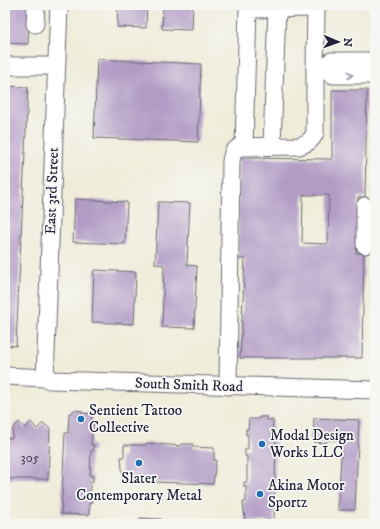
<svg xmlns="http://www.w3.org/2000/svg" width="380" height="529" viewBox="0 0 380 529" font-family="'IM FELL DW Pica',serif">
<rect width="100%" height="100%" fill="#f6f6f2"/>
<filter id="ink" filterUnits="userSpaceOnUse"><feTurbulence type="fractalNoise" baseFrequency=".025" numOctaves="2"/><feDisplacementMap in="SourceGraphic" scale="8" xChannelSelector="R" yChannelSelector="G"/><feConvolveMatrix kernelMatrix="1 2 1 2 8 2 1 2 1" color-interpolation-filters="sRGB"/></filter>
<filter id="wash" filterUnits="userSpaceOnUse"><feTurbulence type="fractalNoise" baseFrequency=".012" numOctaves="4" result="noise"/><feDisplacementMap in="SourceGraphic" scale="16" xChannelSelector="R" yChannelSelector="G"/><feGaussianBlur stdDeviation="0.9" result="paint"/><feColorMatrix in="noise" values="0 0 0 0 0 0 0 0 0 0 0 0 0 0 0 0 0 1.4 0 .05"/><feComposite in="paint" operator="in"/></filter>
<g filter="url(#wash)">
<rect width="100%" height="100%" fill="#efecd9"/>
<g id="blocks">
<!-- building -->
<g fill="#b29cc6" fill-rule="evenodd">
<polygon points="5,5 30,5 28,44 5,43"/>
<polygon points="118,5 147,5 146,28 117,27"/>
<polygon points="163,5 193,5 192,30 162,29"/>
<polygon points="97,59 201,64 198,142 94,138"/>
<polygon points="5,86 28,87 16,346 5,345"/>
<path d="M332 90H367L365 197H358L357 245 356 253H364L362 358H240L245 259H238L239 158 332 159ZM303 195H329L328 244 302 243Z"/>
<polygon points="75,199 127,202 125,244 73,242"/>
<polygon points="158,202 190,203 187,265 197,266 194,328 162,327 164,265 155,264"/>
<polygon points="94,270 136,272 134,324 92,322"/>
<polygon points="73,410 82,411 82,413 92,414 92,424 94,424 92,434 91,445 94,445 93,451 91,451 90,476 93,476 93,482 90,482 90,497 92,497 92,503 89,503 89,515 61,514 65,433 68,433 69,413 73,413"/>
<polygon points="259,417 267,417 267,420 273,420 272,438 276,438 274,522 245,521 243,502 246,502 246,487 244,487 244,482 247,482 247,456 245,456 245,449 248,449 248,435 246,435 246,429 248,429 249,419 259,419"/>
<polygon points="314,418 359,420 355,510 338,510 342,440 327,440 326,443 313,442"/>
<polygon points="19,422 25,428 31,422 37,429 43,423 50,429 48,479 5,479 5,438 12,438 13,428"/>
<polygon points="146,443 181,446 181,444 193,444 193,447 214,448 214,460 216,460 213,484 123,481 121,457 124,457 124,445 146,445"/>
<polygon points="140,518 161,519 161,524 140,524"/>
</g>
</g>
</g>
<g filter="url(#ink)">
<use href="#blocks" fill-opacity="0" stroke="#6a6972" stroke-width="1"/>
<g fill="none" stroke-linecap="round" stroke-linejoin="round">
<!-- minor casing -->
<g stroke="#6a6972" stroke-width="19">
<g id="minor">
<polyline points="35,24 36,5"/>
<polyline points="375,61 331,61 325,69 333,75 375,75"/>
<polyline points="5,66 56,66"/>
<polyline points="315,69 316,8"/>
<polyline points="244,146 248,9 316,8 316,5"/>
<polyline points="272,146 277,8"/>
<polyline points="365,206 365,245"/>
<polyline points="5,376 45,378 50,380 375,390"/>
<polyline points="45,378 59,5"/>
<path d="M228 386 231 161 233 152 239 147 299 146C308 143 311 141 315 133V69H325"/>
</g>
</g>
<!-- minor -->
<use href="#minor" stroke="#fff" stroke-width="17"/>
</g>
<!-- one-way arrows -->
<defs><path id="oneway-chevron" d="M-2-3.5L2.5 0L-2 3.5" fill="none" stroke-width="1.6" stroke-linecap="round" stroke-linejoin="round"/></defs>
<use stroke="#9c9ca7" href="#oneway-chevron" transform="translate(350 75)"/>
</g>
<!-- markers -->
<g fill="#1f6fb2" stroke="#f6f6f2" stroke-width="1.5">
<circle cx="81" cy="419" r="4"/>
<circle cx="262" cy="444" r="4"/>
<circle cx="139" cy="463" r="4"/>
<circle cx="260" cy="494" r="4"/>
</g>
<g text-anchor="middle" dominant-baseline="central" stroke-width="3.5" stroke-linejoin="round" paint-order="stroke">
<!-- number labels -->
<g font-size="13" fill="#46405e">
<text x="30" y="458">305</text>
</g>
<!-- street labels -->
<g font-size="15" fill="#22223b" stroke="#f6f6f2">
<text transform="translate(52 191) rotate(-88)">East 3rd Street</text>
<text transform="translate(189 385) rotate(2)">South Smith Road</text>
</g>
<!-- poi labels -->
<g font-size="15" fill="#22223b" stroke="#f6f6f2" text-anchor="start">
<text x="89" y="410">Sentient Tattoo<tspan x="89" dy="17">Collective</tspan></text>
<text x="270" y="435">Modal Design<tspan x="270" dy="17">Works LLC</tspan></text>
<text x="139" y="478" text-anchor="middle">Slater<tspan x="139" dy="17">Contemporary Metal</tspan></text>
<text x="268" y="485">Akina Motor<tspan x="268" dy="17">Sportz</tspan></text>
</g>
</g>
<!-- margin -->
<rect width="380" height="529" fill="none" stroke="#f6f6f2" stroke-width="20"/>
<!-- north arrow -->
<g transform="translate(338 42) rotate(92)" stroke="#f6f6f2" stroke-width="3" paint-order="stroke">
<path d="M0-3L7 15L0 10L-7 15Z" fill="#22223b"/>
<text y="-6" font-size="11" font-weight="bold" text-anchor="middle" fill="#22223b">N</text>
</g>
</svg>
